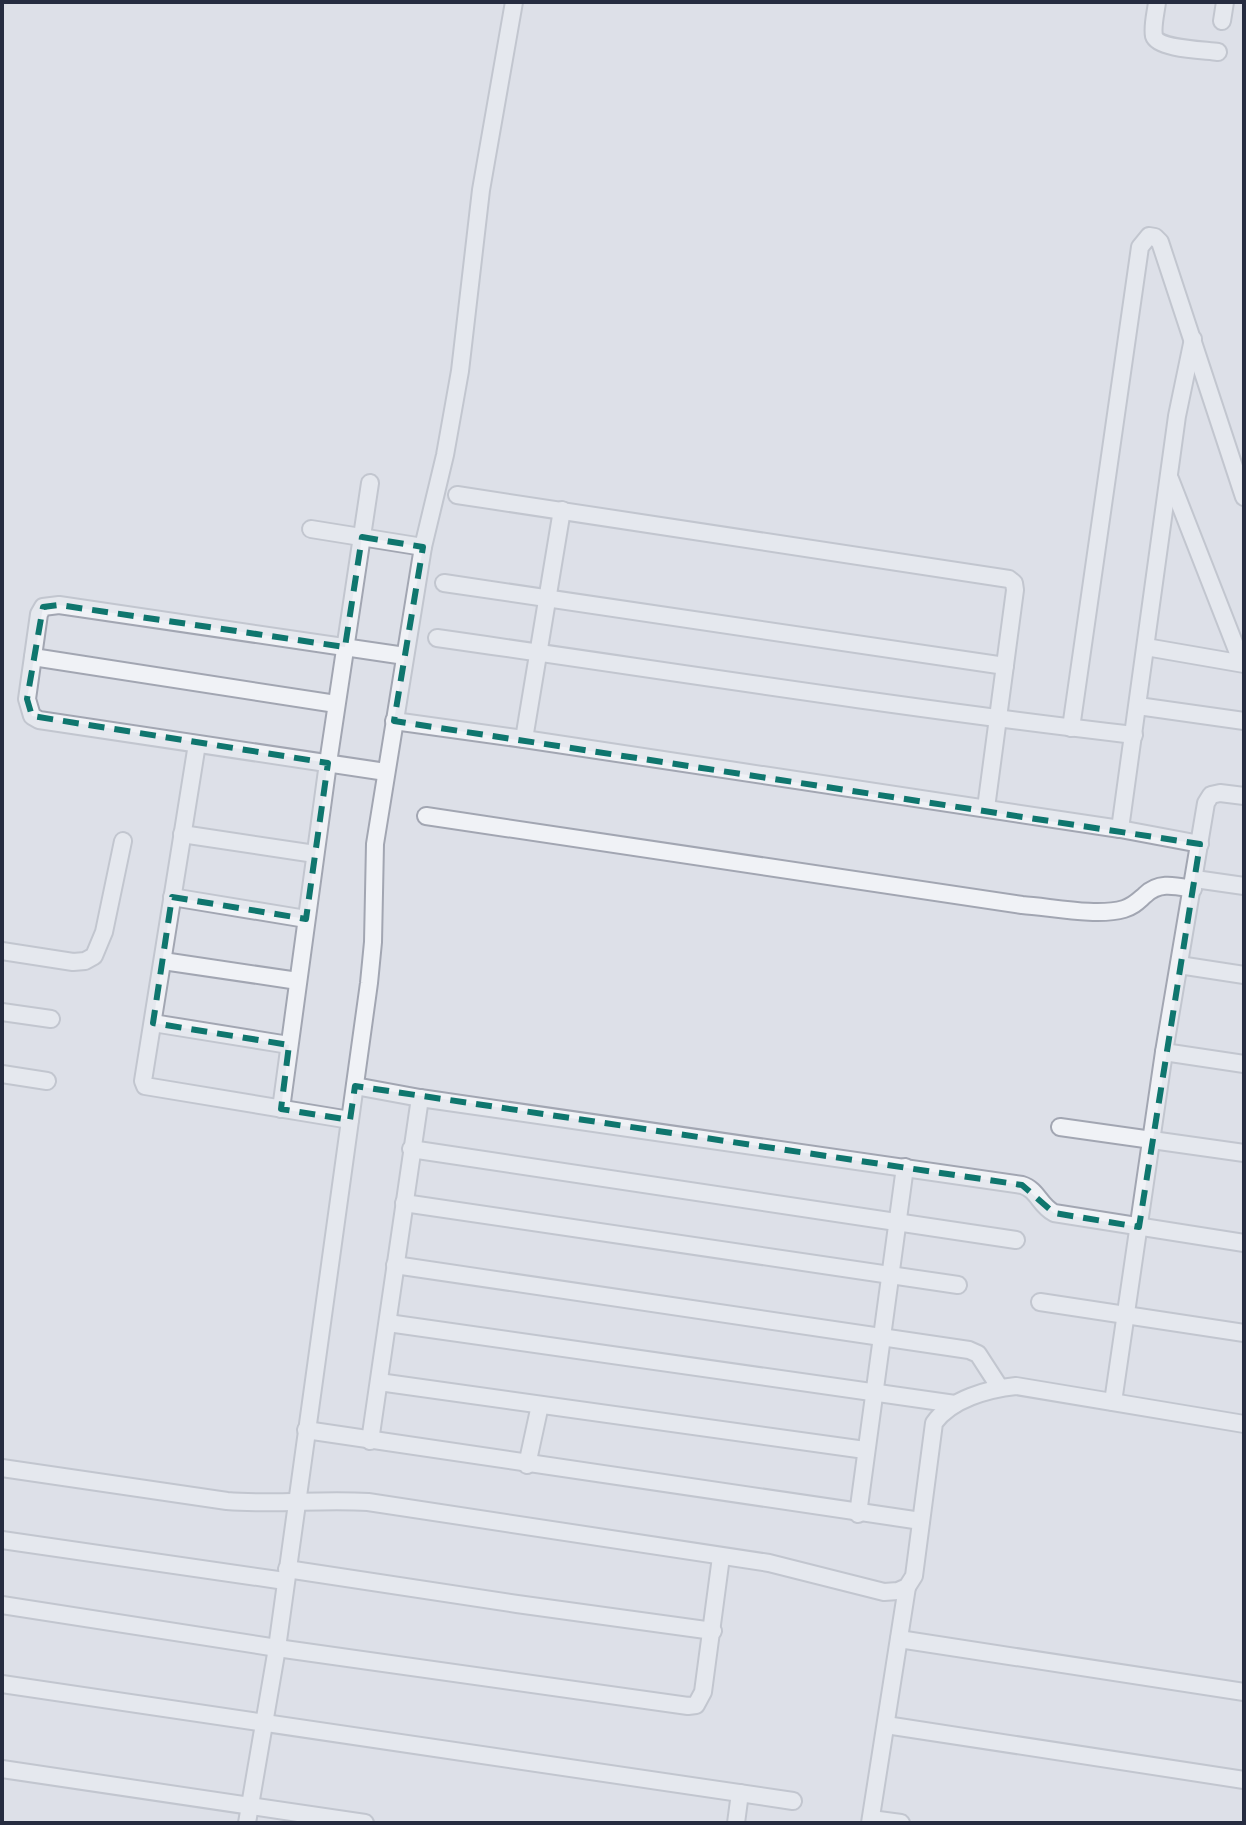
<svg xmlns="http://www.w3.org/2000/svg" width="1246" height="1825" viewBox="0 0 1246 1825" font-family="Figtree,sans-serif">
<rect width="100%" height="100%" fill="#dde0e8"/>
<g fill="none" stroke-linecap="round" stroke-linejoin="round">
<!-- street casing -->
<g stroke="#a2a6b2" stroke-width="20">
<g id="street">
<path d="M1157 2C1156 12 1152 26 1154 36 1158 49 1205 50 1218 52"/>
<polyline points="1222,21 1225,2"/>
<polyline points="1170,479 1242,663"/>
<polyline points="457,495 1009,579 1014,583 1015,590 986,808"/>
<polyline points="311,529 423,547"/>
<polyline points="444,583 1005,666"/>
<path d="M437 638C669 671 901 708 1134 735"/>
<polyline points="1146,647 1244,664"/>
<polyline points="33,657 336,704"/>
<polyline points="1138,706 1244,721"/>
<polyline points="394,721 524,739 562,510"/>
<polyline points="1071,728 1140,247 1149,236 1155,237 1160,242 1244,497"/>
<polyline points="524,739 1120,829 1200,844"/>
<polyline points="197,744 143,1081 145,1086 350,1120"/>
<polyline points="386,772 39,720 32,716 27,699 39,614 43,607 59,605 405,656"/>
<path d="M426 816 1022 905C1051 907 1097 917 1124 909 1134 906 1138 901 1145 895 1159 881 1176 886 1193 889"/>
<polyline points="1120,829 1177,416 1193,339"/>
<polyline points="182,834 315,854"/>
<polyline points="1195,879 1244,886"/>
<polyline points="172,897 306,919"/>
<polyline points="2,951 73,962 85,961 94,956 104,932 123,841"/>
<polyline points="163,961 298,981"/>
<polyline points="1179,965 1244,975"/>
<polyline points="2,1012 51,1019"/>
<polyline points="153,1023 289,1045"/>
<polyline points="1164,1052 1244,1064"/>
<polyline points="2,1074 47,1081"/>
<path d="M355 1086 420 1098 1022 1185C1038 1190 1039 1205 1054 1213L1244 1243"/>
<polyline points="281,1109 328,763 370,483"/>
<polyline points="1060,1127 1244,1153"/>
<polyline points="411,1149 1016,1240"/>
<polyline points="404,1203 958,1285"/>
<polyline points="395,1265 969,1350 978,1354 1000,1388"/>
<polyline points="1040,1302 1244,1333"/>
<polyline points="388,1323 955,1404"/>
<polyline points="379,1382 865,1450"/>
<polyline points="1113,1402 1164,1052 1206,803 1211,795 1220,793 1244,796"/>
<polyline points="306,1430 921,1521"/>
<polyline points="370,1441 420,1098"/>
<polyline points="527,1465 540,1405"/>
<path d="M2 1468 227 1501C274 1505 320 1499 368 1502L769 1563 884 1592 898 1591 907 1587 914 1576 934 1423C951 1399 988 1389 1016 1386L1244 1424"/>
<polyline points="858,1514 905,1167"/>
<polyline points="2,1540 285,1581"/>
<polyline points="287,1569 517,1604 713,1631"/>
<polyline points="2,1605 277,1648 688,1706 696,1705 703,1692 721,1557"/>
<polyline points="899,1639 1244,1692"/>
<polyline points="2,1684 793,1801"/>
<polyline points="886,1725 1244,1780"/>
<polyline points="2,1769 365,1823"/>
<polyline points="871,1819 901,1823"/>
<polyline points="247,1823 277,1648 369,983 373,942 375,844 423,547 445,455 460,371 481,190 514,2"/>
<polyline points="736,1823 740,1793"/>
<polyline points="870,1823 907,1587"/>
</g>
</g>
<!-- street -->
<use href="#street" stroke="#f0f2f6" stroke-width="16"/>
</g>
<!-- marked area -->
<path d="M0 0H1246V1825H0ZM362 537 423 547 394 721 1200 844 1139 1227 1054 1213 1022 1185 355 1086 350 1120 281 1109 289 1045 153 1023 172 897 306 919 328 763 32 716 27 699 43 607 59 605 345 647Z" fill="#dde0e8" fill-opacity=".55" fill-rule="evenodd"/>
<path fill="none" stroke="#0f766e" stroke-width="6" stroke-dasharray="16 10" stroke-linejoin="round" d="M362 537 423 547 394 721 1200 844 1139 1227 1054 1213 1022 1185 355 1086 350 1120 281 1109 289 1045 153 1023 172 897 306 919 328 763 32 716 27 699 43 607 59 605 345 647Z"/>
<!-- border -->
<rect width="1246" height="1825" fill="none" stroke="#262c40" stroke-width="8"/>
</svg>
